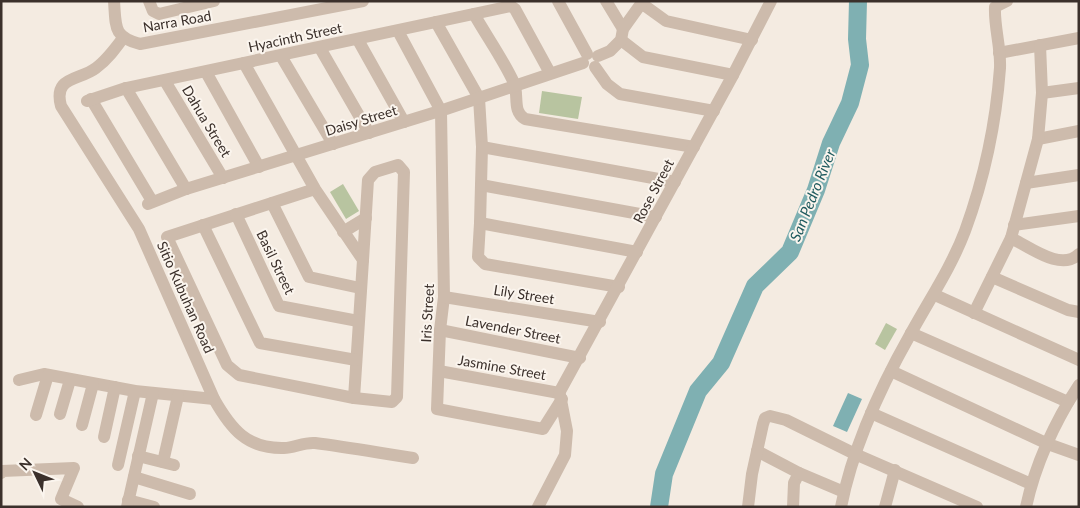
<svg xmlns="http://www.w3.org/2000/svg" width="1080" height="508" viewBox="0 0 1080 508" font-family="Lato,sans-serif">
<rect width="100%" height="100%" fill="#f4ebe1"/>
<!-- green -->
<g fill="#b8c4a0">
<polygon points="542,91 582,97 578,119 539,113"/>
<polygon points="343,184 359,211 346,219 330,192"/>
<polygon points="886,323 897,329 885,350 875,344"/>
</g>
<!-- water -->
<polygon fill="#7fb0b2" points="848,393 862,399 847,432 833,426"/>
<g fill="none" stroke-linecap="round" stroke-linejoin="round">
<!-- river -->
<polyline stroke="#7fb0b2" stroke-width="18" points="659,507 664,474 698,391 721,363 755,286 790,252 816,190 831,143 850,103 860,65 857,39 858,1"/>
<!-- minor -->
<g stroke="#cdbbac" stroke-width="12">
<path d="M114 1C116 27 113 37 140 44L363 1"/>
<polyline points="149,1 153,11 159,14 214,1"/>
<polyline points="558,1 587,54"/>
<polyline points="606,1 623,29"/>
<polyline points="641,3 666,21 752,40"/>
<path d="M474 14C487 37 503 59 514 83 519 96 512 111 525 119L694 147"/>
<polyline points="436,22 479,98 482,147 480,223"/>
<polyline points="398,31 441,111 444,297 440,330 437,409 543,429 562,399"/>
<path d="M123 38C115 49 107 60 96 68 79 81 53 76 61 106L139 229 214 399C231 429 247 449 284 448 294 448 304 442 315 443 347 447 380 453 413 458"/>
<polyline points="358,40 404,122"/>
<polyline points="621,40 643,57 733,75"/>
<polyline points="320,48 369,133"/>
<polyline points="999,53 1079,38"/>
<polyline points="281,56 333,144"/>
<polyline points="598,56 610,51 621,40 623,29 643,1"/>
<polyline points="244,63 315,189 363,260 354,398 239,375 227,365 167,237 315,189"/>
<polyline points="595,67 607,84 620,94 714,111"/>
<polyline points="206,72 259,167"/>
<polyline points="165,81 223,178"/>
<polyline points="126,88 186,189"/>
<polyline points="1042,93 1079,88"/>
<polyline points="91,99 152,201"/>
<polyline points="87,101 126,88 511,6 515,9 550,73"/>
<polyline points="1038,139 1079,131"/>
<polyline points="482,147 675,182"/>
<polyline points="1026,183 1079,175"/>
<polyline points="481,185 656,217"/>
<polyline points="272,203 309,277 360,288"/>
<polyline points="148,204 186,189 446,109 583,63"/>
<polyline points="236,214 279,306 358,321"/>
<polyline points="203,225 260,343 356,360"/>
<polyline points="1014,225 1079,216"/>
<polyline points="343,232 366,218"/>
<path d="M1011 238C1030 247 1061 272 1079 254"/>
<polyline points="992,277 1068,310 1079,312"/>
<polyline points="619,287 485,264 478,257 480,223 637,252"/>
<polyline points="935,295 1079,360"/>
<polyline points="444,297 600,322"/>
<polyline points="974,313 1011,238 1038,139 1042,93 1040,45"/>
<polyline points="440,330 580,358"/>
<polyline points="911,333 1068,402"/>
<polyline points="439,371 559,393"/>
<polyline points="891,371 1048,444 1079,455"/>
<polyline points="19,380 44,374 135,391 214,399"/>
<polyline points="559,393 733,75 771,1"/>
<polyline points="354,398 392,402 397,397 404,172 398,165 375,172 368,180 363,260"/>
<polyline points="871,413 1031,484"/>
<polyline points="60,414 70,380"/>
<polyline points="36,415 48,375"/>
<polyline points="82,425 93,384"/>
<polyline points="104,437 115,387"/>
<polyline points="757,451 799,473 794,483 793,507"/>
<polyline points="138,456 174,465"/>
<polyline points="163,462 178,396"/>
<polyline points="118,465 135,391"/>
<polyline points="1,473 2,471 74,468 61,499 78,507"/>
<polyline points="799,473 844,492"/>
<polyline points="134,477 190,494"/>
<polyline points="128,500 154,507"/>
<polyline points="127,507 153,393"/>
<polyline points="538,507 565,455 567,431 560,395"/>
<polyline points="748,507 752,474 763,424 765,418 770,416 786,420 855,454 977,507"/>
<path d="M841 507C853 446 880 388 910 335 929 300 951 268 965 231 984 179 996 123 1000 68 1001 47 994 27 995 7L1007 1"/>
<polyline points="885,507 895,470"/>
<path d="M1026 507C1035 465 1055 421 1079 385"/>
</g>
</g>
<g text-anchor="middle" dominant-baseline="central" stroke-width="4" stroke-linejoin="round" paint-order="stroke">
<!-- street labels -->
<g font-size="14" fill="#3b302b" stroke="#fbf5ee">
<text transform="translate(177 21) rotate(-10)">Narra Road</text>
<text transform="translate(295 37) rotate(-12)">Hyacinth Street</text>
<text transform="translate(361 120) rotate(-17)">Daisy Street</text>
<text transform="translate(207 121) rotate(59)">Dahua Street</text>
<text transform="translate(653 191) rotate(-62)">Rose Street</text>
<text transform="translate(276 262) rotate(64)">Basil Street</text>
<text transform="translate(524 294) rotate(9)">Lily Street</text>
<text transform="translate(186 297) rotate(66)">Sitio Kubuhan Road</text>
<text transform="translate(427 313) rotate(-87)">Iris Street</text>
<text transform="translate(513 329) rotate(11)">Lavender Street</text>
<text transform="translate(502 367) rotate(10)">Jasmine Street</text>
</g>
<!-- water labels -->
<g font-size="15" font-style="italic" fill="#1f5a5e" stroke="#fbf5ee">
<text transform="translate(812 195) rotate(-68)">San Pedro River</text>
</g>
</g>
<!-- border -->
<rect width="1080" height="508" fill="none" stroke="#3b302b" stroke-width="5"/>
<!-- north arrow -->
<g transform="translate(35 473) rotate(313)" stroke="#fbf5ee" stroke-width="4" paint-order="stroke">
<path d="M0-4L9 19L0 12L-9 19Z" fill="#3b302b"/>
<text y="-8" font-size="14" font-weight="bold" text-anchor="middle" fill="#3b302b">N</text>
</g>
</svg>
